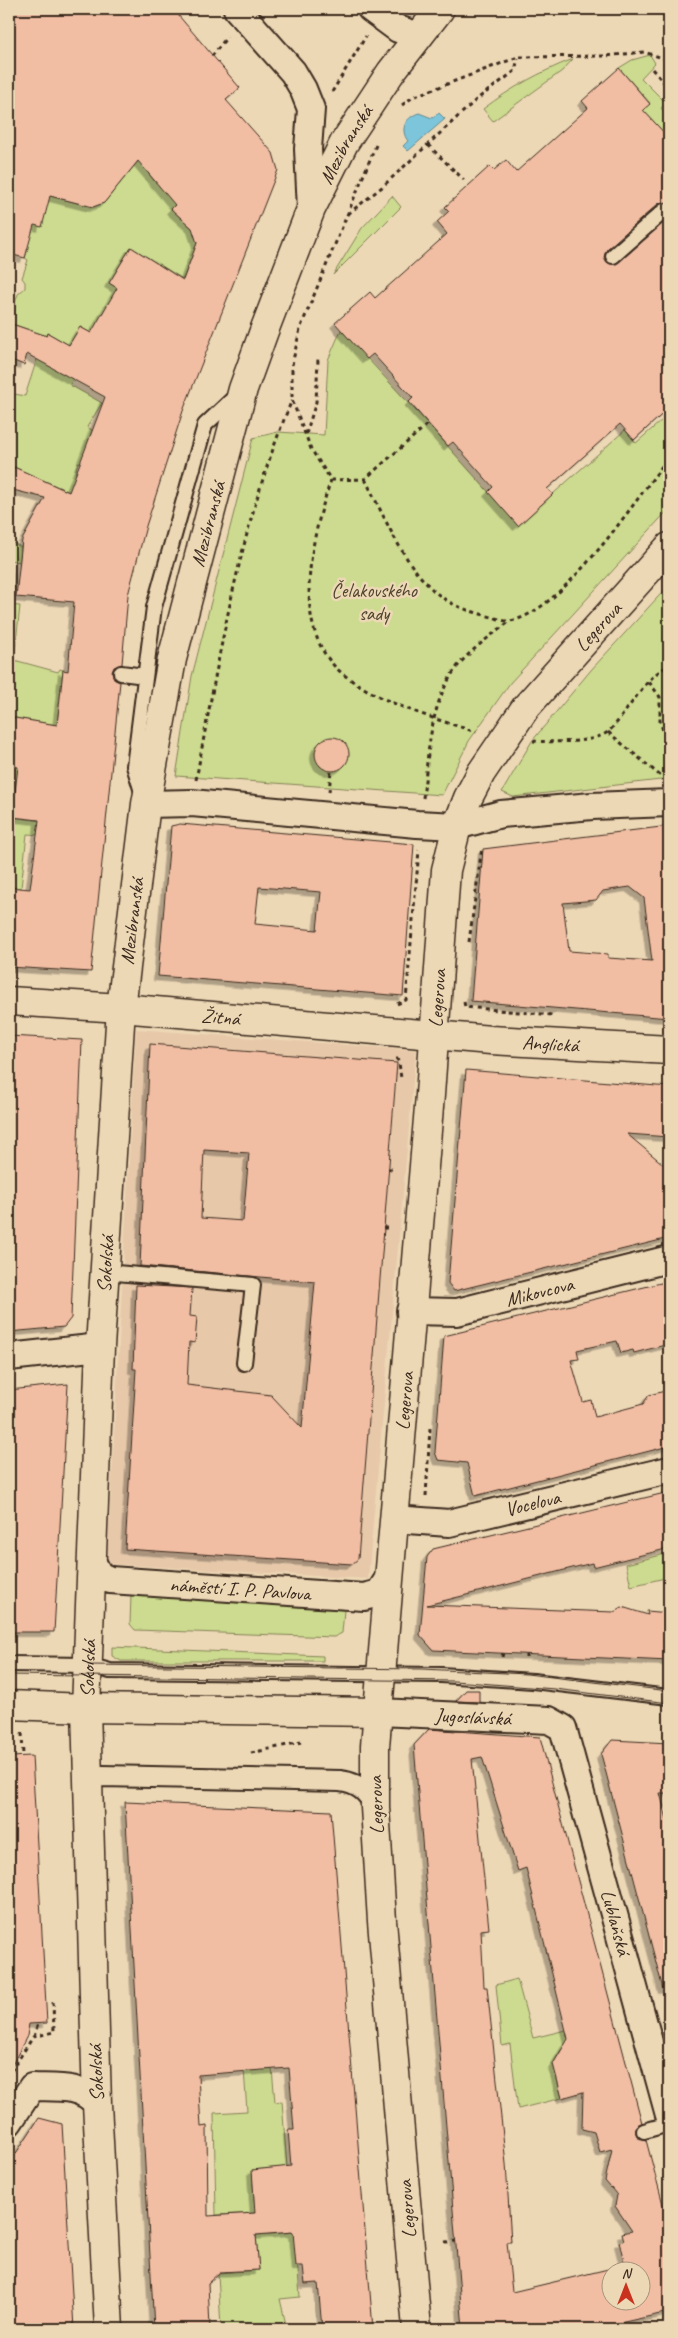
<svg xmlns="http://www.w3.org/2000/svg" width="678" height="2338" viewBox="0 0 678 2338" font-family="Caveat,sans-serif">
<defs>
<filter id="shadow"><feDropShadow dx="-4.5" dy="4.5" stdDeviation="0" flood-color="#0004"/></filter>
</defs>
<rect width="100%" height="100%" fill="#edd8b6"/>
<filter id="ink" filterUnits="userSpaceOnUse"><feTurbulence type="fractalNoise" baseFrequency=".02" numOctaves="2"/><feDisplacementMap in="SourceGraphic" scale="10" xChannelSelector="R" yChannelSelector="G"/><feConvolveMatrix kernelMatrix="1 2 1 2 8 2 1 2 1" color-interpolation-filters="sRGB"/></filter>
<g filter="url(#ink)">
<!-- built -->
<polygon fill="#e7c9aa" points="136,1029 416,1050 368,1579 107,1564"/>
<!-- green -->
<g fill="#ccdb8f" stroke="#848256">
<polygon points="650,55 655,63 641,78 666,103 661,108 669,118 669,138 643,110 650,103 619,68 632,60"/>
<path d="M573 59 562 71 493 121 483 109C511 88 540 72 573 59Z"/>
<polygon points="144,154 147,158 142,165 155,182 188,191 171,209 194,230 194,236 198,241 183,279 131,247 109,283 128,294 91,333 80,327 69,345 48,333 47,336 9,323 10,301 15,302 18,294 25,288 25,282 22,278 28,260 25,258 28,248 13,244 50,196 93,207 104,203"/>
<polygon points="392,196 401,207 333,275 362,228"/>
<polygon points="341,330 428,424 518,525 625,430 636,443 669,414 669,509 510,683 469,741 442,795 176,776 192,676 253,438 278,432 324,435 328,360"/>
<polygon points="37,359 73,379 70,385 102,403 87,427 92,430 82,463 78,462 75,473 78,474 72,493 14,467 9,483 9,393 25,396"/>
<polygon points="9,541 21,547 20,562 9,560"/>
<polygon points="669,585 669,779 513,797 502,792 532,741 591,670"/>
<polygon points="9,605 20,606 14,660 58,672 60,669 63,670 57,725 9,717"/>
<polygon points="9,765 28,769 24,802 14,801 12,817 43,821 41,835 27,834 21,888 9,887"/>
<polygon points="669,1553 669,1577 631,1586 626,1564"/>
<polygon points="131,1595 344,1610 342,1633 334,1637 135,1630 130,1624"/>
<polygon points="112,1647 323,1656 323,1661 121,1661 112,1656"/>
<polygon points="517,1979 533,2038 566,2030 573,2055 569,2048 561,2050 553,2064 562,2098 518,2109 510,2044 502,2046 496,1985"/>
<polygon points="272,2069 275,2102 282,2101 287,2167 252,2170 255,2213 216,2215 214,2113 247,2111 244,2070"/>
<polygon points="295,2232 300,2297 280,2299 287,2329 221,2329 218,2273 259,2270 256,2235"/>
</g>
<!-- water -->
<path fill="#7bc5db" stroke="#61878f" d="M419 113 432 118 439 113 445 119 408 151 403 146 408 141C399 129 406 117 419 113Z"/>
<!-- building -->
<g fill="#f1bea3" stroke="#3b2a1e" fill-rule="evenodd" filter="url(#shadow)">
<polygon points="9,9 173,9 240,88 226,100 273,153 278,170 183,411 146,526 128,595 122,664 114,667 112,672 115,680 120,682 91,972 9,967 9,887 30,889 39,820 12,817 18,767 9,765 9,717 57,725 63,670 68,671 74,602 16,597 22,540 45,498 9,489 9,483 14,467 69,492 105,397 27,354 24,365 9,359 9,323 47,336 48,333 69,345 80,327 91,333 117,288 109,283 131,247 183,280 197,243 192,228 171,209 175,205 138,161 104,203 93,207 50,196 42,227 34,225 25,258 9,254"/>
<polygon points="619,68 650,104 643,110 669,138 669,204 663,202 658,204 607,249 604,257 610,264 618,263 669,218 669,408 634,440 620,424 547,489 553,494 518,526 488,492 493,487 453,442 448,446 409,402 413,398 373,354 367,359 335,323 370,292 375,298 447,234 437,222 449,211 445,207 490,166 494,170 506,160 516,172 588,108 582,101"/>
<circle cx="332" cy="754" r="17"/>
<path d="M180 824 414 844 403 996 158 976 171 826ZM259 887 321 892 317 930 255 924Z"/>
<path d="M669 826V1018L471 1001 483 849ZM630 887 644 898 652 961 608 958V954L569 951 563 903 596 900 603 891Z"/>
<polygon points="9,1036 82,1040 71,1318 64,1327 9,1332"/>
<path d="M150 1044 397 1063 358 1559 352 1564 125 1549 136 1369H133L136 1285 192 1288 190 1316 197 1317 195 1343 189 1342 187 1385 271 1395 302 1428 315 1282 140 1266ZM204 1150 249 1153 243 1221 201 1218Z"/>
<polygon points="466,1070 669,1087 669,1137 627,1134 669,1169 669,1238 454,1291 448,1283"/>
<polygon points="669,1281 669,1344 634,1353 633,1350 621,1353 617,1341 577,1350 579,1359 571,1360 583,1402 591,1400 595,1417 643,1404 649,1395 669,1390 669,1446 475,1496 467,1463 438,1460 435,1452 444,1336"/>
<polygon points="68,1384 54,1632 9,1632 9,1390"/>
<polygon points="669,1492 669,1540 664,1541 666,1549 593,1567 592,1563 427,1605 614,1612 622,1607 648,1615 647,1611 669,1613 669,1661 433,1650 420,1635 427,1557 433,1549"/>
<polygon points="466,1690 479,1690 479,1702 456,1701"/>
<path d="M429 1729 540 1737 642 2123 637 2125 636 2133 638 2138 646 2140 669 2227V2312L593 2329H463L414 1745ZM482 1757 518 1871 526 1868 568 2039 553 2064 562 2098 583 2092 582 2129 594 2132 600 2152 612 2149 605 2181 617 2195 615 2206 632 2231 622 2233 624 2241 619 2242 625 2265 512 2292 507 2242H511L506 2164 487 1987H484L481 1930 489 1929 472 1759ZM610 2270H640V2300H610Z"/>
<polygon points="612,1740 669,1743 669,1793 660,1793 669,1827 669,1988 663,1989 601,1754"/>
<polygon points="32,1756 47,2023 29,2024 27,2036 9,2071 9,1757"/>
<path d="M125 1802 331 1811 373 2329H322L318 2283 305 2284 303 2266H296L293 2232 256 2235 259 2270 220 2272 208 2283 210 2329H154ZM289 2068 294 2130H288L291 2166 252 2170 255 2213 208 2216 207 2126 201 2127 198 2075Z"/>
<polygon points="39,2118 62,2124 74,2329 9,2329 9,2164"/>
</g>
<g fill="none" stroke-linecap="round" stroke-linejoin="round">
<!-- service casing -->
<g stroke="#3b2a1e" stroke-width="18">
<g id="service">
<polyline points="613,256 664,211"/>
<polyline points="121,673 145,676"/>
<polyline points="143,795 134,766 154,607 205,425 237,395"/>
<polyline points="105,1272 253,1285 244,1363"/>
<polyline points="9,1664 88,1665 110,1671 441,1675 533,1681 669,1697"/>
<polyline points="644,2131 669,2124"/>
</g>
</g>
<!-- pedestrian casing -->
<g stroke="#3b2a1e" stroke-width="24">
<path id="pedestrian" d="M88 1787 95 1778 102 1776 340 1781C357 1783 368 1791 375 1807"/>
</g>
<!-- minor casing -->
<g stroke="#3b2a1e" stroke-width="30">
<g id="minor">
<polyline points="237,9 293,72 303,89 311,109 308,149 311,209"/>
<polyline points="371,9 398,29 419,36"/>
<polyline points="146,804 192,803 417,824 457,826 501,814 592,806 669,803"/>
<path id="s1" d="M410 1311 457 1312 669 1259"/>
<polyline points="9,1357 100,1347"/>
<path id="s2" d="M394 1519 449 1523 669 1470"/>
<path id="s3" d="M92 1561 99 1575 110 1580 364 1597 379 1593 388 1579"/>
<path id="s4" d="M379 1712 549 1720 563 1728 669 2115"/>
<path d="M9 2122 32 2087C56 2088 80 2084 97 2104"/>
</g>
</g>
<!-- tertiary casing -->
<g stroke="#3b2a1e" stroke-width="31">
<g id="tertiary">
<path id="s5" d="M121 1008 491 1040 669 1050"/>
</g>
</g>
<!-- secondary casing -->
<g stroke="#3b2a1e" stroke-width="31">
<g id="secondary">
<polyline points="9,1001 121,1008"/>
<polyline points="9,1705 86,1708 379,1712"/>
<path id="s6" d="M109 2329 97 2104 86 1708 100 1347 121 1008 146 804 172 659 243 389 264 331 311 209 344 143 391 72 440 9"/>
<path id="s7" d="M417 2329 382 1921 375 1807V1746L430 1095 446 870 457 826 468 798 481 773 526 707 669 547"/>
</g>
</g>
<!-- path -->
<g stroke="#3b2a1e" stroke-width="3" stroke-dasharray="4 4" stroke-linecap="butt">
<polyline points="212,56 227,37"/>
<polyline points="652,69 669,88"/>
<polyline points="332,92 366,36"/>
<polyline points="402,105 413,97 518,57 605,56 644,52 669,60"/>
<path d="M376 145 300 329 292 365V400L311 449 331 480C312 535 288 630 343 674 382 704 430 717 476 732"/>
<polyline points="428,145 464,180"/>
<polyline points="348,214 382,187 477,99 515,71 518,58"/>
<polyline points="668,410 669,411"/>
<polyline points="306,434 316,402 318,359"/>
<path d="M365 479C384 516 401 559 431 588 449 606 469 611 492 617 497 618 505 622 510 621 563 612 636 499 669 457"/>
<polyline points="331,480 365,479 428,424"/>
<polyline points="649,682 660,697 660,721 669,750"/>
<polyline points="608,732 663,778"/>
<path d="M533 741C552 742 594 744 609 731 624 718 650 669 669 667"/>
<path d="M196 780C220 651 241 521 292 400"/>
<polyline points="329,792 331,771"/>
<path d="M423 798C429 752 429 698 462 661 476 646 493 634 509 622"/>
<polyline points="469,942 482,847"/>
<polyline points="464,1002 465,1007 552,1015"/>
<polyline points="397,1004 406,1000 419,850"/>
<polyline points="396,1058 399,1062 401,1079"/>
<polyline points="388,1169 393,1169"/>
<polyline points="383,1228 388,1228"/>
<polyline points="426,1496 430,1428"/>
<polyline points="526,1655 526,1657"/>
<polyline points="502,1657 503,1653"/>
<polyline points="22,1733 23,1756"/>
<polyline points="251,1753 301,1742"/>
<polyline points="34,2037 38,2023"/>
<polyline points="11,2071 33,2037 54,2032 53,2001"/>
<polyline points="445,2242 456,2241"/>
</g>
<!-- service -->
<use href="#service" stroke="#edd8b6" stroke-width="14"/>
<!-- pedestrian -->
<use href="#pedestrian" stroke="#edd8b6" stroke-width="20"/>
<!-- minor -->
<use href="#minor" stroke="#edd8b6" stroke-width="26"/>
<!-- tertiary -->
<use href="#tertiary" stroke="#edd8b6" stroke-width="28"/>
<!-- secondary -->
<use href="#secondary" stroke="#edd8b6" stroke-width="28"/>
<!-- tram -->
<g stroke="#3b2a1e" stroke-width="1">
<polyline points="88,1665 422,1669 527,1674 669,1691"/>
<polyline points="9,1675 454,1681 555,1689 669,1703"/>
</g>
</g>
</g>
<g text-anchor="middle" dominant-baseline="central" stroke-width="5" stroke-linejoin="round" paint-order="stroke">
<!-- street labels -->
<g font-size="20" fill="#3b2a1e" stroke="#edd8b6">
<text stroke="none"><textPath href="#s6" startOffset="2220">Mezibranská</textPath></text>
<text stroke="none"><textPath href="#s6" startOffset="1815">Mezibranská</textPath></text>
<text stroke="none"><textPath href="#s7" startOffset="1755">Legerova</textPath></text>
<text stroke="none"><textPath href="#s6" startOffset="1410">Mezibranská</textPath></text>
<text stroke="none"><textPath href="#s7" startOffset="1335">Legerova</textPath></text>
<text stroke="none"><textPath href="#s5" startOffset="100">Žitná</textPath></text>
<text stroke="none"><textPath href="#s5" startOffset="431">Anglická</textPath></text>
<text stroke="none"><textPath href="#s6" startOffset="1066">Sokolská</textPath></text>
<text stroke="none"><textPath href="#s1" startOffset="132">Mikovcova</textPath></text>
<text stroke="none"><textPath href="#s7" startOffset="931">Legerova</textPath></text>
<text stroke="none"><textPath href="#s2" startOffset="141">Vocelova</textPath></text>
<text stroke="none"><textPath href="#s3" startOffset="158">náměstí I. P. Pavlova</textPath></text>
<text stroke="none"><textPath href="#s6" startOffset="661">Sokolská</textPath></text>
<text stroke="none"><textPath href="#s4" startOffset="94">Jugoslávská</textPath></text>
<text transform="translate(376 1805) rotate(-92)">Legerova</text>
<text stroke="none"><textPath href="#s4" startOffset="388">Lublaňská</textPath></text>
<text transform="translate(96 2073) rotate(-92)">Sokolská</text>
<text transform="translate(407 2209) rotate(-95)">Legerova</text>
</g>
<!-- park labels -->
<g font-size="20" fill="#51452f" stroke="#edd8b6">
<text x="374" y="590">Čelakovského<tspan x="374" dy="23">sady</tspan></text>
</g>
</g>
<!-- margin -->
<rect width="678" height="2338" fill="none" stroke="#edd8b6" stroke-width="30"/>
<rect x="15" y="15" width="648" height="2308" fill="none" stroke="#3b2a1e" stroke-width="2" filter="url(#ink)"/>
<!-- north arrow -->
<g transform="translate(626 2286)"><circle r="24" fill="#edd8b6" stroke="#a69279"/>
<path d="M0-4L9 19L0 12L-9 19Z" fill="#c8321e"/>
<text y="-8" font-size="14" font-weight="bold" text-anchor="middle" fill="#3b2a1e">N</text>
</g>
</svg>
